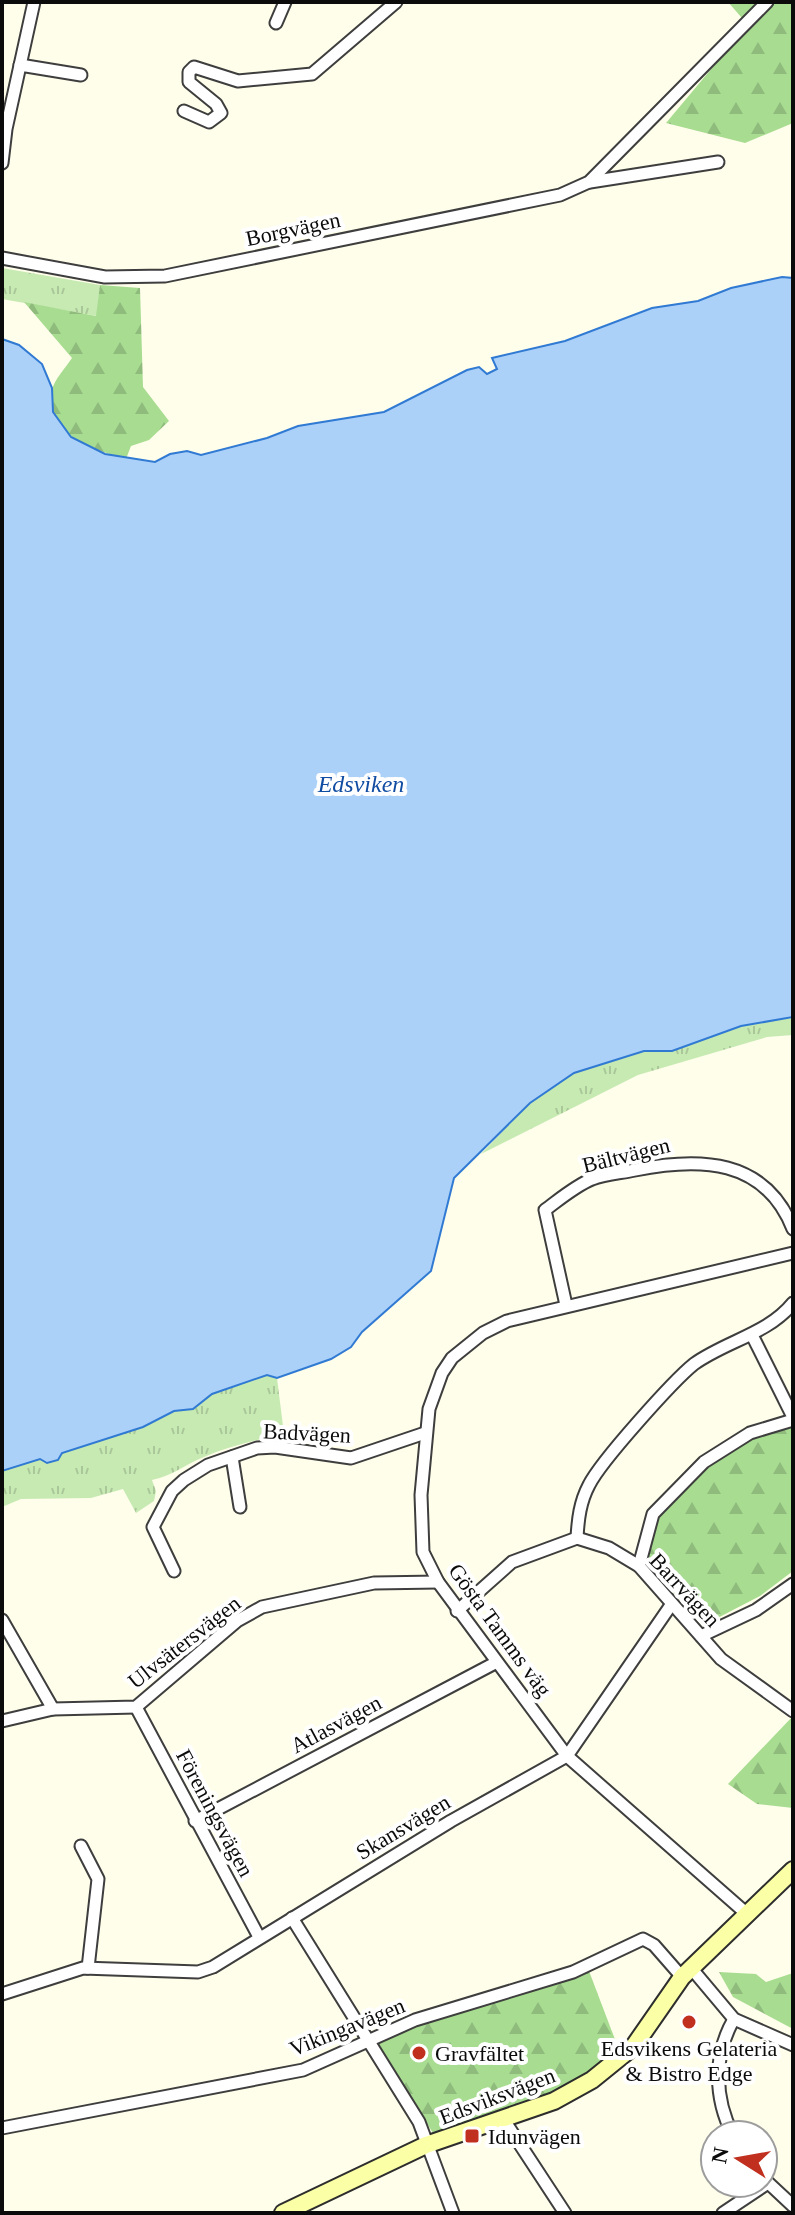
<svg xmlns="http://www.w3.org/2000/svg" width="795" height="2215" viewBox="0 0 795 2215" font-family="'Times New Roman',serif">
<defs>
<pattern id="grass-tufts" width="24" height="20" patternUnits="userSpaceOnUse" patternTransform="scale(2)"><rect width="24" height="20" fill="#c7eab3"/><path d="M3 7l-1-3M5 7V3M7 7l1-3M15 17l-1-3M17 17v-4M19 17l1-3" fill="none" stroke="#aac799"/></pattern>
<pattern id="forest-firs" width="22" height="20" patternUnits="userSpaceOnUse" patternTransform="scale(2)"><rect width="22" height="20" fill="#a8dc91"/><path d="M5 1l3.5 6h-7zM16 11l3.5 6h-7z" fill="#8fbb7c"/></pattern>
</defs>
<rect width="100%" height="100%" fill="#fffeea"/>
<!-- grass -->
<g fill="url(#grass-tufts)">
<polygon points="2,268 100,285 97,316 2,299"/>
<polygon points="793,1017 793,1035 767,1037 638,1075 481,1154 530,1103 574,1073 644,1051 672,1051 741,1026"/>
<path d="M267 1375 277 1378 284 1434C256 1440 230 1446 204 1457 184 1465 174 1475 152 1480L156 1491 154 1501 136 1513 123 1489 91 1498 21 1499 2 1507V1471L143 1427 174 1411 193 1409 212 1394Z"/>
</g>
<!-- forest -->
<g fill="url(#forest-firs)">
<polygon points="728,2 793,2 793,123 745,143 666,123 748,25"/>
<path d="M100 285 140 288 143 387 169 421 149 440 131 446 126 459C94 450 43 434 52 390 54 380 66 367 72 358L24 302 96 316Z"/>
<polygon points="793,1426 793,1571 760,1596 704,1625 646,1563 655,1519 711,1464 752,1439"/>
<polygon points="793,1716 793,1808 757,1804 728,1784"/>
<polygon points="589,1971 619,2050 578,2080 540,2100 433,2133 375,2044 376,2040 428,2020"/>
<polygon points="719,1972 756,1974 766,1982 793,1973 793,2029 733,1997"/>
</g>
<!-- water -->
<polygon fill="#acd1f9" stroke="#307ad3" stroke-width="2" points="782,277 793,278 793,1017 741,1026 672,1051 644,1051 574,1073 530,1103 454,1178 431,1271 362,1332 351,1347 331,1359 277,1378 267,1375 212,1394 193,1409 174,1411 143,1427 62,1453 58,1460 47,1463 40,1459 2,1471 2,339 19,345 42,364 52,388 53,412 71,437 105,454 155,462 170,454 187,451 201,455 267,438 298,426 384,412 467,370 479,367 487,374 497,369 492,358 565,341 652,308 698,301 731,288"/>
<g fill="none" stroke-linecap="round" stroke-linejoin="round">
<!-- street casing -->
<g stroke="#3e3e3e" stroke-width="15">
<g id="street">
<polyline points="276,23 285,2"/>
<polyline points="20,65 81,75"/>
<polyline points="184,111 209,122 221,113 216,104 189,82 189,72 194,67 238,81 312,74 396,2"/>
<polyline points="2,163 6,129 34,2"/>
<polyline points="590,182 718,162"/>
<polyline points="2,258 105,277 165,276 560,195 589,182 767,2"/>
<path d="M566 1305 545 1210C560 1199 575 1186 592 1179 605 1174 621 1173 635 1170 699 1157 765 1158 793 1229"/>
<polyline points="752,1335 793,1417"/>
<polyline points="232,1457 240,1507"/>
<path d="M577 1538C578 1519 580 1502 589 1485 601 1461 673 1381 694 1364 726 1341 768 1334 793 1303"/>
<polyline points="639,1566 653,1514 704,1462 750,1433 793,1420"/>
<polyline points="174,1571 153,1527 172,1491 184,1480 208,1465 257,1448 275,1447 351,1458 425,1433"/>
<polyline points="457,1611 512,1562 577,1538 609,1548 639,1566 721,1659 793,1711"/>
<polyline points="2,1620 53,1709"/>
<polyline points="701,1636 756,1610 793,1584"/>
<polyline points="136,1707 259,1937"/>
<polyline points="2,1721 53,1709 136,1707 237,1621 262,1607 374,1583 438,1582"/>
<polyline points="195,1821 495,1663"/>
<polyline points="81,1846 98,1879 88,1968"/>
<polyline points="747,1914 567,1756 438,1582 423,1552 421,1495 429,1409 442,1373 452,1358 483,1333 507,1321 793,1253"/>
<polyline points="292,1918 419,2122 453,2213"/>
<polyline points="692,1969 734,2019 793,2045"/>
<polyline points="2,1994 83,1968 198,1972 213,1967 451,1821 567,1756 671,1605"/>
<polyline points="504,2120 565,2213"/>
<polyline points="2,2128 303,2070 415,2020 573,1972 643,1939 654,1945 682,1977"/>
<path d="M733 2135C714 2098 713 2055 734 2019"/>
<polyline points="763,2178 793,2206"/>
<polyline points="723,2213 768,2183"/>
</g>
</g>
<!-- secondary casing -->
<g stroke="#2d2d2d" stroke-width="20">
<polyline id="secondary" points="283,2213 426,2145 554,2101 592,2080 634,2046 682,1977 793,1870"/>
</g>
<!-- street -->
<use href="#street" stroke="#fff" stroke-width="11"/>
<!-- secondary -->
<use href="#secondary" stroke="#fbffa5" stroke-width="16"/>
</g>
<!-- markers -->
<g fill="#c12f1e" stroke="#fff" stroke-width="3">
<circle cx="689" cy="2022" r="8"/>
<circle cx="419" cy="2053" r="8"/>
<rect x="464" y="2128" width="16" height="16" rx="4"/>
</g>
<g text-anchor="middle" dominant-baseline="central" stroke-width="8" stroke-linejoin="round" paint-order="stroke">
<!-- street labels -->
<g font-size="22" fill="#0b0b0b" stroke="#fff">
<text transform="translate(293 229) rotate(-12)">Borgvägen</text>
<text transform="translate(626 1155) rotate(-14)">Bältvägen</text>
<text transform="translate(307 1433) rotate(3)">Badvägen</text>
<text transform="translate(685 1590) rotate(47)">Barrvägen</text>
<text transform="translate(500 1630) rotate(54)">Gösta Tamms väg</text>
<text transform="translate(184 1642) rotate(-38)">Ulvsätersvägen</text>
<text transform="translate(336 1724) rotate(-28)">Atlasvägen</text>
<text transform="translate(215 1813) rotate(62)">Föreningsvägen</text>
<text transform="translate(403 1827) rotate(-31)">Skansvägen</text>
<text transform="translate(347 2027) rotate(-22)">Vikingavägen</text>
<text transform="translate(497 2096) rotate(-21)">Edsviksvägen</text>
</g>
<!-- poi labels -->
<g font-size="22" fill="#0b0b0b" stroke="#fff" text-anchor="start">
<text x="689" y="2048" text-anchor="middle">Edsvikens Gelateria<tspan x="689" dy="25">&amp; Bistro Edge</tspan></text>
<text x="435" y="2053">Gravfältet</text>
<text x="488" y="2136">Idunvägen</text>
</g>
<!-- water labels -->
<g font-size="24" font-style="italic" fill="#104ca2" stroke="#fff">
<text x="361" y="784">Edsviken</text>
</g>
</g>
<!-- border -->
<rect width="795" height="2215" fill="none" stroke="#0b0b0b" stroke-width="8"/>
<!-- north arrow -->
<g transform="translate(739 2159) rotate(281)"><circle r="38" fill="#ffffff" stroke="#9d9d9d" stroke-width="2"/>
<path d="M0-6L14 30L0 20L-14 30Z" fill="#c12f1e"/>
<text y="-12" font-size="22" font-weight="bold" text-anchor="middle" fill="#0b0b0b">N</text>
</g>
</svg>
